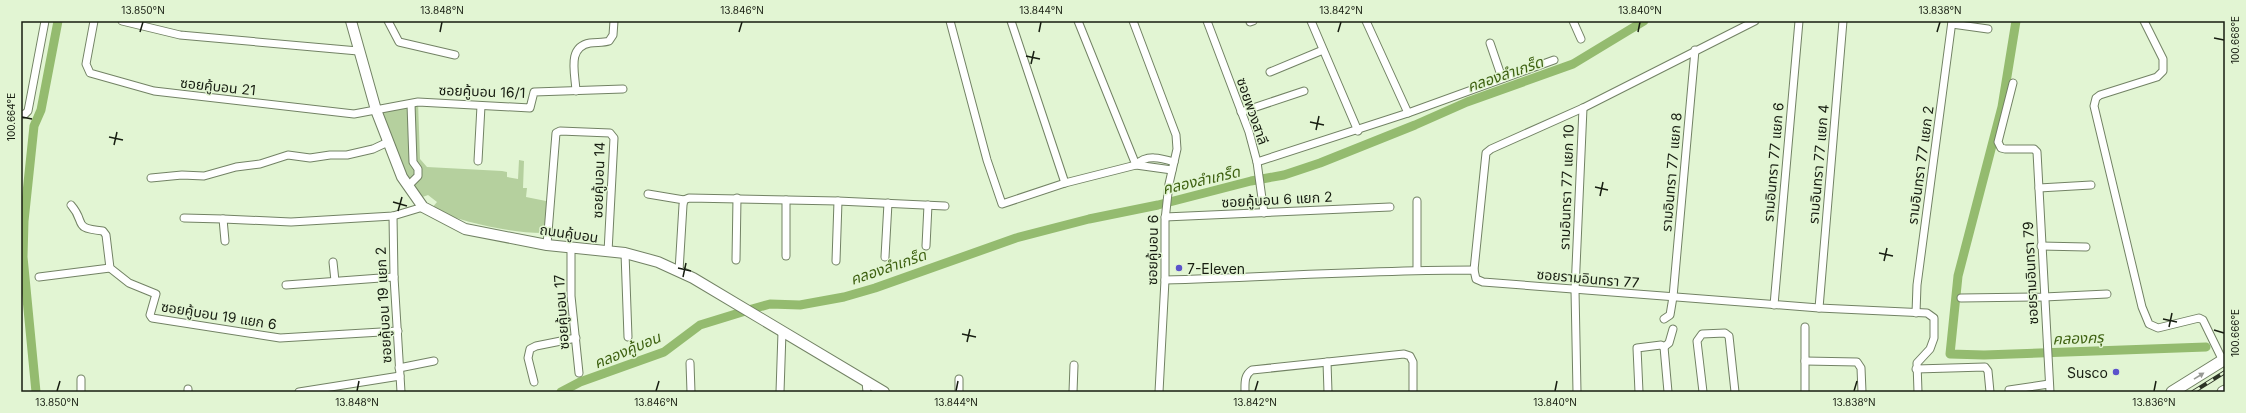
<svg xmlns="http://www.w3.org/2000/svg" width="2246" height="413" viewBox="0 0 2246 413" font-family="Inter,'Noto Sans Thai',sans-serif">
<rect width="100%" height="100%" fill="#e2f5d3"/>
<!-- green -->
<path fill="#b5d09e" d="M418 102 420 159 427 167 502 171 507 172V177L518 179 519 160 524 161 523 188H527L526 197 546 201V233C513 234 462 222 431 209L437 202 428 195 420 198 403 172 379 112Z"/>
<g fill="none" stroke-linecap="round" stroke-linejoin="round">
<!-- canal -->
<g stroke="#94bb6f" stroke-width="9">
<polyline points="2016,21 2002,107 1958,276 1950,354 1984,355 2206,347"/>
<polyline points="36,392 23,257 24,221 34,126 41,110 58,21"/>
<polyline points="561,392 580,382 664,352 700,325 752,309 770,304 800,305 844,297 875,288 1016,238 1089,219 1158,205 1251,181 1284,175 1320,163 1415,125 1467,102 1573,64 1644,21"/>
</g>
<!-- street casing -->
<g stroke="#728264" stroke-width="9">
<g id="street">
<polyline points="94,21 86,64 90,73 154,91 354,114 418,102 530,108 534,92 623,89"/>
<polyline points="122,21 180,35 358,51"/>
<polyline points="388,21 399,42 455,55"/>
<path d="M950 21 987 160 1002 204 1065 183 1136 165C1146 154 1161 158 1174 162"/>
<polyline points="1011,21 1065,183"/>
<polyline points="1078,21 1136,165 1172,170"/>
<polyline points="1133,21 1176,135 1177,149 1169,184 1165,220 1165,280 1159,392"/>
<polyline points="1207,21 1249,132 1257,162 1264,213"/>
<polyline points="1311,21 1358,131"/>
<polyline points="1573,21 1581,39"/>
<polyline points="2144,21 2163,59 2163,71 2157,77 2100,95 2096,98 2094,106 2142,307 2149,324 2158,328 2199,318 2203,320 2223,361"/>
<polyline points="1250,22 1253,21"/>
<polyline points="1952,24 1988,29"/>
<polyline points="1490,43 1502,78"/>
<polyline points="1270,72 1323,50"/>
<polyline points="2013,83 1998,142 2001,148 2005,149 2034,149 2037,152 2050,392"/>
<path d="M576 91C575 72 567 47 590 43 597 42 603 43 609 41L613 35 614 21"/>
<polyline points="1241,112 1304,91"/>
<polyline points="1408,113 1554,60"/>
<polyline points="21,115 25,114 28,111 45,21"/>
<polyline points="478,161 481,106"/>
<polyline points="1257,162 1408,113 1366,21"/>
<polyline points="151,178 182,175 204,176 236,167 260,164 288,155 310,158 330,155 347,155 373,149 388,142"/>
<polyline points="408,186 418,176 418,169 413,162 411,104"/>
<polyline points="2039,188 2091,185"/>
<polyline points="648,194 684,200"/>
<polyline points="1417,201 1417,270"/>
<path d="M71 205C87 223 71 228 103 231L106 235 110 268 129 283 156 294 150 315 152 318 280 338 398 331"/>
<polyline points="393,216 394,277 401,392"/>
<polyline points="1165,217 1390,207"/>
<polyline points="184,218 223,219"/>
<polyline points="225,241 223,219 291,222 393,216 423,207"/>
<polyline points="547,245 556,133 560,131 610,133 614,138 608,252"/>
<polyline points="926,246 928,205"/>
<polyline points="2041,246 2086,247"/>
<polyline points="571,249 571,296 579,373"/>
<polyline points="625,253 628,337"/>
<polyline points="786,256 786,200"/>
<polyline points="885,257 888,203"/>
<polyline points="736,260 737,198"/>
<polyline points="836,261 838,201"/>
<polyline points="333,262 335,281"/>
<polyline points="1474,270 1486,153 1491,149 1583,108 1755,21"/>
<polyline points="679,271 683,205 684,200 689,198 838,201 945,206"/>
<polyline points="39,277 110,268"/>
<path d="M1165 280C1268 277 1371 270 1474 270L1476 279 1483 282 1819 308 1927 313 1934 318V338L1930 349 1917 363 1918 392"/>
<polyline points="286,285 394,277"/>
<polyline points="1961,298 2044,297 2107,294"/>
<polyline points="1774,305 1799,21"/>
<polyline points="1819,308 1843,21"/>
<polyline points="1916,313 1917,285 1952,21"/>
<polyline points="1664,319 1670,315 1673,297 1695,50"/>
<polyline points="1805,327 1805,392"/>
<polyline points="1664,347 1668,392"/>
<polyline points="1664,347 1669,343 1673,329"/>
<polyline points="1805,361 1857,362 1861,368 1862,392"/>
<polyline points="1327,362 1328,392"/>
<polyline points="690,363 691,392"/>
<polyline points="399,368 434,361"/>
<polyline points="1916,369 1985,367 1988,371 1990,392"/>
<polyline points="959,379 959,392"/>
<polyline points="534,382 528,358 530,349 536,346 576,338"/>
<polyline points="866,382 867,392"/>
<polyline points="2009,390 2049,384"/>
<polyline points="81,392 81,379"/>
<polyline points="188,392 188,389"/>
<polyline points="299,392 400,376"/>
<polyline points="780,392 782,332"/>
<polyline points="1073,392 1074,365"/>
<path d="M1245 392C1245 383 1244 375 1252 370L1404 354 1410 356 1413 362V392"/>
<polyline points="1577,392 1575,290 1583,108"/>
<polyline points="1639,392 1637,348 1661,345 1664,347"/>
<polyline points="1703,392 1697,341 1702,334 1725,333 1729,336 1735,392"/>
</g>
</g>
<!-- secondary casing -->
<g stroke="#728264" stroke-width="12">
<polyline id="secondary" points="351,21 376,110 402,177 423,207 465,229 547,245 625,253 658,262 693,278 884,392"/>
</g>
<!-- primary casing -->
<g stroke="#728264" stroke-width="13">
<g id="primary">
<polyline points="2172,392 2225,359"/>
<polyline points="2223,392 2225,391"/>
</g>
</g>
<!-- street -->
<use href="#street" stroke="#fff" stroke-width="7"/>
<!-- secondary -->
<use href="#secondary" stroke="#fff" stroke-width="10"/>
<!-- primary -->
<use href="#primary" stroke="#fff" stroke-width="11"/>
<!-- rail casing -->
<g stroke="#2d3426" stroke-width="4">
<polyline id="rail" points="2193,392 2225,372"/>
</g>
<!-- rail -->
<use href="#rail" stroke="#e2f5d3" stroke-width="2.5" stroke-dasharray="8" stroke-linecap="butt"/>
</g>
<!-- one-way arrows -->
<defs><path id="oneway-solid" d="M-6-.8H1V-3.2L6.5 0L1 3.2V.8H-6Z"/></defs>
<use fill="#979994" href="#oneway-solid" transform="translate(2199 376) rotate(-32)"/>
<!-- ticks -->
<path fill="none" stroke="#171d11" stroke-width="1.5" d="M140 32 143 22M440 32 442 22M739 32 742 22M1039 32 1041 22M1338 32 1341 22M1638 32 1640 22M1937 32 1940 22M2214 38 2224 40M1026 56 1040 59M1031 64 1034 51M22 117 32 119M1310 122 1324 125M1316 130 1319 116M109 137 123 140M114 145 117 132M1595 187 1608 190M1600 196 1603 182M393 202 407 206M398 211 402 197M1879 253 1893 256M1884 261 1887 248M678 268 691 271M683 277 686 263M2163 319 2177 322M2169 327 2172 313M2214 330 2224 333M962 334 976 337M967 342 970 329M57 391 60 381M357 391 359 381M656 391 659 381M956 391 958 381M1255 391 1258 381M1555 391 1557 381M1854 391 1857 381M2154 391 2156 381"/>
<!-- markers -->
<g fill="#5b53cb" stroke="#e2f5d3" stroke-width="1.5">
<circle cx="1179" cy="268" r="4"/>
<circle cx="2116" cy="372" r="4"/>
</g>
<g text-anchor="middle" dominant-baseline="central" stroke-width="3" stroke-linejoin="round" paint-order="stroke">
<!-- street labels -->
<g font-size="14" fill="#171d11" stroke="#e2f5d3">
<text transform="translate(218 86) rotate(6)">ซอยคู้บอน 21</text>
<text transform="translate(482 91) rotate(2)">ซอยคู้บอน 16/1</text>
<text transform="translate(1253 111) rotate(71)">ซอยพวงสาลี</text>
<text transform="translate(1773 162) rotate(-85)">รามอินทรา 77 แยก 6</text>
<text transform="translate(1818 164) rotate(-85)">รามอินทรา 77 แยก 4</text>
<text transform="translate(1920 165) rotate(-82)">รามอินทรา 77 แยก 2</text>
<text transform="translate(1671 172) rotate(-85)">รามอินทรา 77 แยก 8</text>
<text transform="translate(598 180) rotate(-88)">ซอยคู้บอน 14</text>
<text transform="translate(1566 187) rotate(-88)">รามอินทรา 77 แยก 10</text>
<text transform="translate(1277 199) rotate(-3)">ซอยคู้บอน 6 แยก 2</text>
<text transform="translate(569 233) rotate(8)">ถนนคู้บอน</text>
<text transform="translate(1152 250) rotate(-89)">ซอยคู้บอน 6</text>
<text transform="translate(2030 273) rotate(-93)">ซอยรามอินทรา 79</text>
<text transform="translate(1588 278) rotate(5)">ซอยรามอินทรา 77</text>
<text transform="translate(383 305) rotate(-93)">ซอยคู้บอน 19 แยก 2</text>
<text transform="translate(561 312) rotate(-94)">ซอยคู้บอน 17</text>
<text transform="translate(219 315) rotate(9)">ซอยคู้บอน 19 แยก 6</text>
</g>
<!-- poi labels -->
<g font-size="14" fill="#171d11" stroke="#e2f5d3" text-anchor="start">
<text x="1187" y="268">7-Eleven</text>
<text x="2108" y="372" text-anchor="end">Susco</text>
</g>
<!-- water labels -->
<g font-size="15" font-style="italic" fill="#3e6111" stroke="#e2f5d3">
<text transform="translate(1505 74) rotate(-19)">คลองลำเกร็ด</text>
<text transform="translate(1201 180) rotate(-13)">คลองลำเกร็ด</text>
<text transform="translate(888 267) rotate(-19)">คลองลำเกร็ด</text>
<text transform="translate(2078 338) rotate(-2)">คลองครุ</text>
<text transform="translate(627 350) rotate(-23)">คลองคู้บอน</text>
</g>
</g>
<!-- border -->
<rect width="2246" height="413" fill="none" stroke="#e2f5d3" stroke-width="44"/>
<rect x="22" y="22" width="2202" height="369" fill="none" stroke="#171d11" stroke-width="1.5"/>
<g font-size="10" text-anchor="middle" fill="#171d11">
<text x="143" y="14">13.850°N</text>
<text x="442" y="14">13.848°N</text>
<text x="742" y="14">13.846°N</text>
<text x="1041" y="14">13.844°N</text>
<text x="1341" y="14">13.842°N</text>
<text x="1640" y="14">13.840°N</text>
<text x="1940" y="14">13.838°N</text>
<text transform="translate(2235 40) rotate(-90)" y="4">100.668°E</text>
<text transform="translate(11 117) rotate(-90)" y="4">100.664°E</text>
<text transform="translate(2235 333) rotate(-90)" y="4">100.666°E</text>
<text x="57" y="406">13.850°N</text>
<text x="357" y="406">13.848°N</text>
<text x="656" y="406">13.846°N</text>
<text x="956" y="406">13.844°N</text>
<text x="1255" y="406">13.842°N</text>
<text x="1555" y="406">13.840°N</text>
<text x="1854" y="406">13.838°N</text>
<text x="2154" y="406">13.836°N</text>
</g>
</svg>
